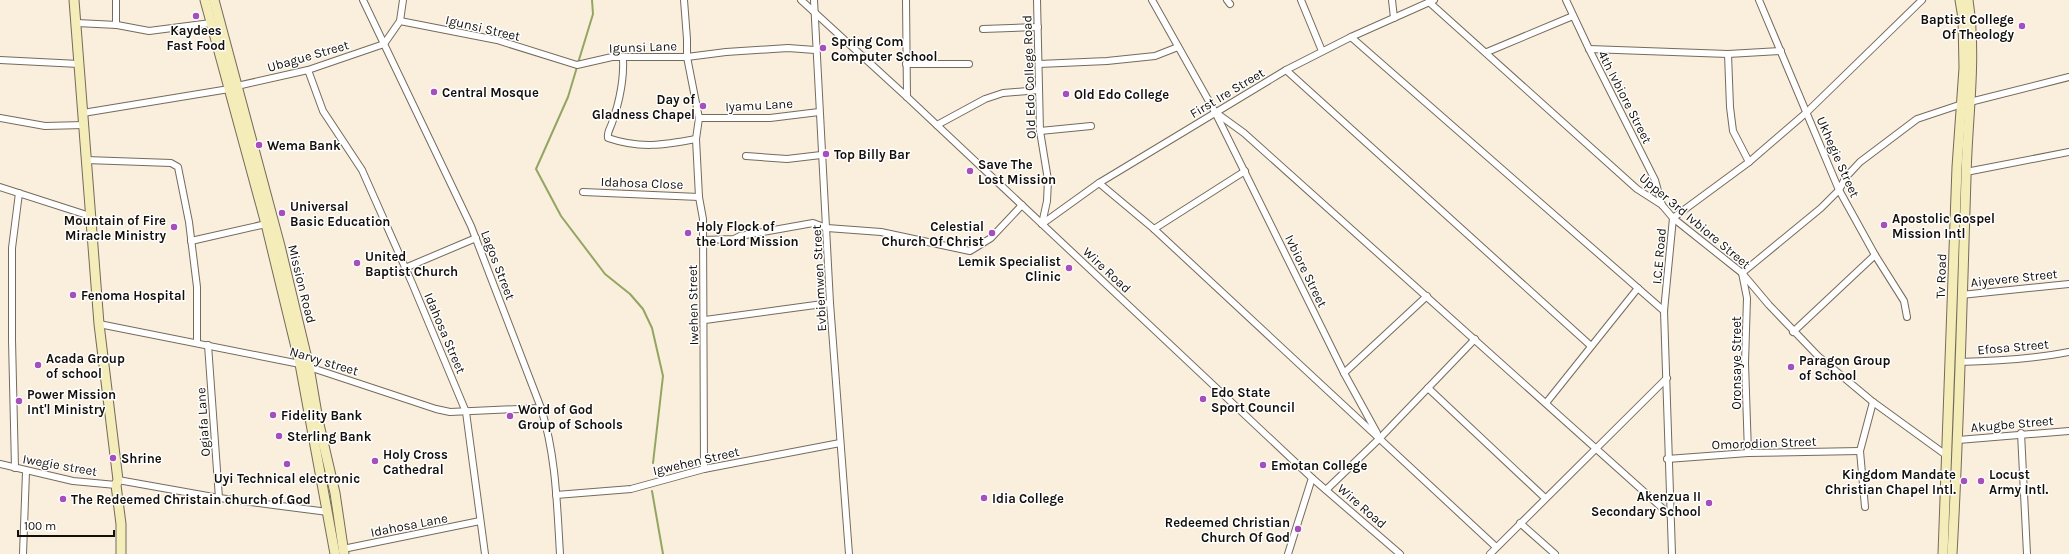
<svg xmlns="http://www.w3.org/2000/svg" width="2069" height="554" viewBox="0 0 2069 554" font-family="Karla,sans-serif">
<rect width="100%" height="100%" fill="#faeedd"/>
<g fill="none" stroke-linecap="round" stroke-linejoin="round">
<!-- stream -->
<g stroke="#93a661" stroke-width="2">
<polyline points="578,63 593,14 592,0"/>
<polyline points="577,67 568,97 536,169 561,216 605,274 630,294 643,309 652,328 663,376 653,463"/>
<polyline points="652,491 663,554"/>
</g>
<!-- street casing -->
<g stroke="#756b5c" stroke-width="8">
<g id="street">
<polyline points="116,0 116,25"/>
<path d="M363 0 471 226 541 408C556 455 557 505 560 554"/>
<polyline points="684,0 687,39 687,57 699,118 696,139 699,197 703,219 704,469"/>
<polyline points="801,0 907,97 1312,478 1400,554"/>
<polyline points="814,0 830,303 849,554"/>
<polyline points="906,0 907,97"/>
<polyline points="1037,0 1040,131 1048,180 1047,201 1042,224"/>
<polyline points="1152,0 1215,112 1344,373 1377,433"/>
<polyline points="1227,0 1230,4"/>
<polyline points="1301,0 1322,51"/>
<polyline points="1392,0 1394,18"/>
<polyline points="1566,0 1589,49 1655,180 1662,205"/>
<polyline points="1759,0 1839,190 1875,255 1904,301 1907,317"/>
<polyline points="1429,2 1637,189 1662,205 1673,218 1742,273 1769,305 1818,356 1873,402 1946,455"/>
<polyline points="400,21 497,40 577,65 612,57 687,57 726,52 788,48 815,50"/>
<polyline points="77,23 117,25 149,31 211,23"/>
<polyline points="983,29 1038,27"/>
<polyline points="1351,37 1664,311"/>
<polyline points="1589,49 1728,54 1781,51"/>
<polyline points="1487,52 1573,16"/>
<polyline points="1728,54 1730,107 1733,131 1749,162"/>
<path d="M623 58C624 78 619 103 612 123 610 129 607 132 608 138 640 149 664 145 696 139"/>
<polyline points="0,60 79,64"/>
<polyline points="906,64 969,64"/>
<polyline points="1039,64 1107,61 1155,56 1178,47"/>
<polyline points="308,70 323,111 362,170 412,283 466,412 485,554"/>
<polyline points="1286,70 1591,346"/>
<polyline points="237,86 308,70 384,44 400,21 403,0"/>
<polyline points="1215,112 1244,133 1670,515"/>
<polyline points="83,113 229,89"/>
<polyline points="0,118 45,126 84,125"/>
<polyline points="699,118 770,118 819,112"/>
<polyline points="937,125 985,99 1003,93 1039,90"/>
<polyline points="1040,131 1091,126"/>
<polyline points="746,156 787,159 821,155"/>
<polyline points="86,160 171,163 178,167 189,222 197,287 197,343"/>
<polyline points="1966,172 2069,152"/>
<polyline points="1099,183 1154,229 1496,547"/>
<polyline points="0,187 90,216"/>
<polyline points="583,192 699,197"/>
<polyline points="1042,224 1099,183 1286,70 1351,37 1434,0"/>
<polyline points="1154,229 1245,171"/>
<polyline points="703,240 734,239 740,236 813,223 827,228 881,232 970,251 991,238 1022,205"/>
<polyline points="191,241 266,224"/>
<polyline points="405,268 476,238"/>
<polyline points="1961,295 2069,284"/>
<polyline points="705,320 830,303"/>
<polyline points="99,324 300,364 436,409 450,412 541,408"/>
<polyline points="1793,332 1875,255"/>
<polyline points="208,345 219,498"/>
<path d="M1959 362C1996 361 2033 359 2069 352"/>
<polyline points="1344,373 1427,296"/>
<polyline points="1428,388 1545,498"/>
<polyline points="1546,403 1638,288"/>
<polyline points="2021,433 2027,554"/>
<polyline points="1958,440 2069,431"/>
<polyline points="1748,453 1745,363 1747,298 1742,273 1821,208 1839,190 1846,177 1860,162 1917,119 1962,104 2069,77"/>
<polyline points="1667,459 1748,453 1860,451"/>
<polyline points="0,464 73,481 116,485"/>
<polyline points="15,468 12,340 12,248 19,193"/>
<polyline points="118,480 219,498 328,512"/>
<polyline points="1326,490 1380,438 1475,339"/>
<polyline points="556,495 631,489 704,469 840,443"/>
<polyline points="1865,507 1860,451 1873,402"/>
<polyline points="1520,523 1555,554"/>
<polyline points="343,549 480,521"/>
<polyline points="23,554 26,472"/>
<polyline points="1288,554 1312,478"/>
<polyline points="1490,554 1667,378"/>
<polyline points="1672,554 1664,311 1673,218 1749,162 1807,112 1922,0"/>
</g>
</g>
<!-- secondary casing -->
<g stroke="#756b5c" stroke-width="11">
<g id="secondary">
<polyline points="74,0 99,324 118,480 116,485 121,524 121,554"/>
<polyline points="205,0 266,224 300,364 335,554"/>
<polyline points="214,0 280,246 309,367 318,420 335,493 344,554"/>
<polyline points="1943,554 1957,167 1964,68 1963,18 1960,0"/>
<path d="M1952 554C1959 429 1962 304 1966 178 1967 119 1977 59 1968 0"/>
</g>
</g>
<!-- street -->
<use href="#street" stroke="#fff" stroke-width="6"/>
<!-- secondary -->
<use href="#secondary" stroke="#f4ecb9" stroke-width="9"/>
</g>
<!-- markers -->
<g fill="#a54fbc" stroke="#fff" stroke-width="1.5">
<circle cx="196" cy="16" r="4"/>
<circle cx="2022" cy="26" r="4"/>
<circle cx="823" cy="48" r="4"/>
<circle cx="434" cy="92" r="4"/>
<circle cx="1066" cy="94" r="4"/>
<circle cx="703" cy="106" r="4"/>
<circle cx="259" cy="145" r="4"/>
<circle cx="826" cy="154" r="4"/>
<circle cx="970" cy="171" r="4"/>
<circle cx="282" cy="213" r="4"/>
<circle cx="1884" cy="225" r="4"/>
<circle cx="174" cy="227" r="4"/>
<circle cx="688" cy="233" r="4"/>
<circle cx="992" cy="233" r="4"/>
<circle cx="357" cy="263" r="4"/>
<circle cx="1069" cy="268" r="4"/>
<circle cx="73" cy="295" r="4"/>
<circle cx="38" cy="365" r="4"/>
<circle cx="1791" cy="367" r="4"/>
<circle cx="1203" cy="399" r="4"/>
<circle cx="19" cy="401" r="4"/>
<circle cx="273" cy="415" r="4"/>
<circle cx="510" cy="416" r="4"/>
<circle cx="279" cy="436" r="4"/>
<circle cx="113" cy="458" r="4"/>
<circle cx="375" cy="461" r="4"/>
<circle cx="287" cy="464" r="4"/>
<circle cx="1263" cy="465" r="4"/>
<circle cx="1964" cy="481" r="4"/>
<circle cx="1981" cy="481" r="4"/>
<circle cx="984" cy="498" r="4"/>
<circle cx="63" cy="499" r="4"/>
<circle cx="1709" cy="503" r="4"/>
<circle cx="1298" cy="529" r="4"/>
</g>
<g text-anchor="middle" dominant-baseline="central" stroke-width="3" stroke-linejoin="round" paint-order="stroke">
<!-- poi labels -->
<g font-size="13" font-weight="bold" fill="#130f0a" stroke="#fff" text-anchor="start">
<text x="2014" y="19" text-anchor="end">Baptist College<tspan x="2014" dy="15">Of Theology</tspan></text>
<text x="196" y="30" text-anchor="middle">Kaydees<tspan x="196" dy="15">Fast Food</tspan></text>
<text x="831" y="41">Spring Com<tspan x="831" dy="15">Computer School</tspan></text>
<text x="442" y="92">Central Mosque</text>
<text x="1074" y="94">Old Edo College</text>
<text x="695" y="99" text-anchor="end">Day of<tspan x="695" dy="15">Gladness Chapel</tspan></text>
<text x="267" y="145">Wema Bank</text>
<text x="834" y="154">Top Billy Bar</text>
<text x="978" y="164">Save The<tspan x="978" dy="15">Lost Mission</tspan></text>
<text x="290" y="206">Universal<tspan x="290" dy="15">Basic Education</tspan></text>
<text x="1892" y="218">Apostolic Gospel<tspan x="1892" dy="15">Mission Intl</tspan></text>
<text x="166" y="220" text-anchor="end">Mountain of Fire<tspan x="166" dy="15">Miracle Ministry</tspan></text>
<text x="696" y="226">Holy Flock of<tspan x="696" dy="15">the Lord Mission</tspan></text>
<text x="984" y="226" text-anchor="end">Celestial<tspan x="984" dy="15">Church Of Christ</tspan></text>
<text x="365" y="256">United<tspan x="365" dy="15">Baptist Church</tspan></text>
<text x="1061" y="261" text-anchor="end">Lemik Specialist<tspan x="1061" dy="15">Clinic</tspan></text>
<text x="81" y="295">Fenoma Hospital</text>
<text x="46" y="358">Acada Group<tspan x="46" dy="15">of school</tspan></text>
<text x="1799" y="360">Paragon Group<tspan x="1799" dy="15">of School</tspan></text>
<text x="1211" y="392">Edo State<tspan x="1211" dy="15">Sport Council</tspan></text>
<text x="27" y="394">Power Mission<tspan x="27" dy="15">Int'l Ministry</tspan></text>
<text x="518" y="409">Word of God<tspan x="518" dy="15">Group of Schools</tspan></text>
<text x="281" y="415">Fidelity Bank</text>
<text x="287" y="436">Sterling Bank</text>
<text x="383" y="454">Holy Cross<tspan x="383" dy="15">Cathedral</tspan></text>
<text x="121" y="458">Shrine</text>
<text x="1271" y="465">Emotan College</text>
<text x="1956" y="474" text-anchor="end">Kingdom Mandate<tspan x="1956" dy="15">Christian Chapel Intl.</tspan></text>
<text x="1989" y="474">Locust<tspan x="1989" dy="15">Army Intl.</tspan></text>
<text x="287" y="478" text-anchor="middle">Uyi Technical electronic</text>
<text x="1701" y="496" text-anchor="end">Akenzua II<tspan x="1701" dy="15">Secondary School</tspan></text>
<text x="992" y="498">Idia College</text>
<text x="71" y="499">The Redeemed Christain church of God</text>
<text x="1290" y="522" text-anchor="end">Redeemed Christian<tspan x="1290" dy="15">Church Of God</tspan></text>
</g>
<!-- street labels -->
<g font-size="13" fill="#130f0a" stroke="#fff">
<text transform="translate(483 28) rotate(13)">Igunsi Street</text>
<text transform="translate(643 47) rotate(-2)">Igunsi Lane</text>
<text transform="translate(308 56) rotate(-16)">Ubague Street</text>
<text transform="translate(1029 77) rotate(-92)">Old Edo College Road</text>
<text transform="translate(1227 93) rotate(-31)">First Ire Street</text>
<text transform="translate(1625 97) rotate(63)">4th Ivbiore Street</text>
<text transform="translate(759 105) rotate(-3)">Iyamu Lane</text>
<text transform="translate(1838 157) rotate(66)">Ukhegie Street</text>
<text transform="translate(642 183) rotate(2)">Idahosa Close</text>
<text transform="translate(1695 221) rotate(40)">Upper 3rd Ivbiore Street</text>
<text transform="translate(1659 256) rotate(-85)">I.C.E Road</text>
<text transform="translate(498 265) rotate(69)">Lagos Street</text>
<text transform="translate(1107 270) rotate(43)">Wire Road</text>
<text transform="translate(1306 271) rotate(64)">Ivbiore Street</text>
<text transform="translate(1941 276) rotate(-88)">Tv Road</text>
<text transform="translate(819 278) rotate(-93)">Evbiemwen Street</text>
<text transform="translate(2014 278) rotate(-6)">Aiyevere Street</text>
<text transform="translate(302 284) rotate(76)">Mission Road</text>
<text transform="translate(693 305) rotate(-91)">Iwehen Street</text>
<text transform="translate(445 333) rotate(67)">Idahosa Street</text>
<text transform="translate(2013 347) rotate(-5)">Efosa Street</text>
<text transform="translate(324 361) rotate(17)">Narvy street</text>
<text transform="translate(1736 363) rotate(-90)">Oronsaye Street</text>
<text transform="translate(203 422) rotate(-94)">Ogiafa Lane</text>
<text transform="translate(2012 424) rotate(-5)">Akugbe Street</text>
<text transform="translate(1764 443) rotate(-2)">Omorodion Street</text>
<text transform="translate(696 461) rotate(-13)">Igwehen Street</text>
<text transform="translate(60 465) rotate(10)">Iwegie street</text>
<text transform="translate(1362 506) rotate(41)">Wire Road</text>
<text transform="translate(409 525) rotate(-11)">Idahosa Lane</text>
</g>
</g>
<!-- scale -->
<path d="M18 530v6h96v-6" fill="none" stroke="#130f0a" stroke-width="2"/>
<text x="24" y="530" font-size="12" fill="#130f0a" stroke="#ffffff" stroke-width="3" paint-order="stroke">100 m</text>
</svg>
